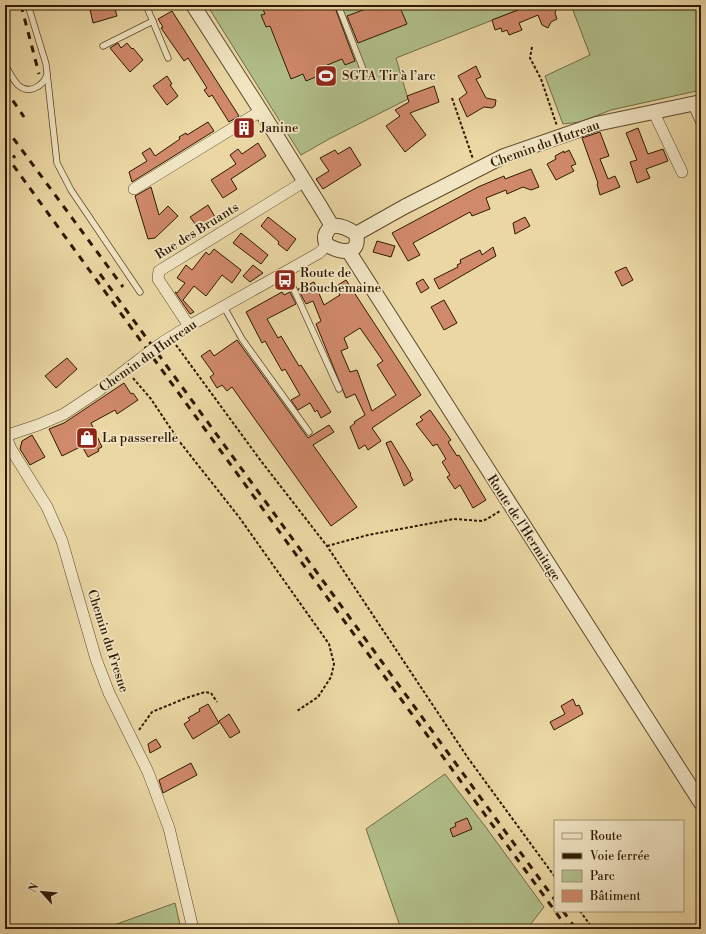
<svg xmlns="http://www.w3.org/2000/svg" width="706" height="934" viewBox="0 0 706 934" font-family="'Libre Bodoni',serif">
<rect width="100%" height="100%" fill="#ead7a4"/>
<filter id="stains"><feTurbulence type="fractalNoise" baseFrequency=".005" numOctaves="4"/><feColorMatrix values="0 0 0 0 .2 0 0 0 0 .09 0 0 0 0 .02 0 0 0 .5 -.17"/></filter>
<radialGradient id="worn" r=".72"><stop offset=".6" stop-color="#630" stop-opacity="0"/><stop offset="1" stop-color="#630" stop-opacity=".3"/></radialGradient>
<!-- green -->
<g fill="#b1bf8a" stroke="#706c45">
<polygon points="207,5 531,5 396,58 408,99 329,139 301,155"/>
<polygon points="571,5 701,5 701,90 611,110 580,122 563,124 545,76 590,55"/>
<polygon points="445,774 485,826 544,907 530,925 530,929 401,929 366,829"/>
<polygon points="175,903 181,929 103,929"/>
</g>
<!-- building -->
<g fill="#d0896b" stroke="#2e1900" fill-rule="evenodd">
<polygon points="89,5 114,5 117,16 93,23"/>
<polygon points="261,5 334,5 355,61 345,65 342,59 315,70 318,76 306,81 303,74 291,79 270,26 266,27 261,15 265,14"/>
<polygon points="376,5 399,5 407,24 358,43 347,16"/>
<polygon points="531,5 558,5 555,13 557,19 551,22 548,28 542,25 538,15 519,23 522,30 509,35 507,30 502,32 501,28 495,30 492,20"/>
<polygon points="172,11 239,116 229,122 212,95 209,97 204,90 207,88 188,58 184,61 161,28 163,27 158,19"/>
<polygon points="118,43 121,48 127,43 132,49 133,48 143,60 130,72 110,48"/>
<polygon points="476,66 481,77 476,79 486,98 496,100 495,106 492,108 484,107 467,117 459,99 467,93 458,76"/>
<polygon points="167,76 172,84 170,85 178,96 167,105 153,86"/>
<polygon points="434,86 439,102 410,113 426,135 405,152 386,126 400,116 395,110 409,102 407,96"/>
<polygon points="208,122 214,131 132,182 129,172 147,161 142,153 150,148 155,156 180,139 179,137 186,133 187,135"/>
<polygon points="638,128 648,154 663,149 668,161 646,169 650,178 637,183 630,162 637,160 626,133"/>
<polygon points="600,132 609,156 600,159 608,179 615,176 620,187 600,195 597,184 598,183 582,138"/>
<polygon points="258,143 266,156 231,179 237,189 223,198 211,180 236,164 230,155 238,149 242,154"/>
<polygon points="350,147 361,165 323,189 316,179 329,171 320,158 335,150 338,154"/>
<polygon points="569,150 576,164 571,166 574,171 556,180 547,164 556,159 555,156 564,151 564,153"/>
<polygon points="531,169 539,187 531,190 523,187 507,194 506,190 486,198 490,209 472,216 470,212 413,243 420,255 408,261 392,233 478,187 504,176 505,179"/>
<polygon points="151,187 159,215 168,206 178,216 155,238 148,239 135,196"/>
<polygon points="208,205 215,217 198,228 190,217"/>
<polygon points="268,217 296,239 287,251 278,244 279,242 261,226"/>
<polygon points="525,217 530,226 515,234 513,223"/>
<polygon points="241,233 268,255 261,264 233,243"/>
<polygon points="377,241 395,246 391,257 373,252"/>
<polygon points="493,247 496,256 439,289 434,279 458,267 457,265 461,263 460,260 480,250 482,255"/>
<polygon points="214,249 241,270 232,283 222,275 206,296 194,286 183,300 194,312 190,314 175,292 177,293 185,283 177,278 186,265 192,270 206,252 209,255"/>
<polygon points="253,265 263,273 250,282 243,276"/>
<polygon points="626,267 633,280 622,286 615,272"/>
<polygon points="423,279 429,288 421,293 416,283"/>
<path d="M346 280 421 395 372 428 381 441 368 450 365 445 359 449 350 427 355 423 354 422 365 415 355 394 346 398 316 324 321 321 313 301 306 304 298 289 314 282 324 305 340 295 335 287ZM360 328 383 361 377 365 396 395 372 411 357 370 350 372 341 351 348 348 344 338Z"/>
<polygon points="282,292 284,295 290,292 296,304 267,319 278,338 281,336 299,366 301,365 331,412 321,418 317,410 315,412 310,403 298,410 291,400 300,395 285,369 282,371 265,341 262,343 246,312"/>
<polygon points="444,300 457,323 444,330 431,307"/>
<polygon points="237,340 308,438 329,425 334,432 313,445 357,507 331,526 232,387 227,391 222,385 217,388 210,377 214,374 201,356 210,350 214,356"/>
<polygon points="67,358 77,369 56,388 45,376"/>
<polygon points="124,383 131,394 133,393 138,400 117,414 115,410 91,423 102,447 98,449 99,451 88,457 82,446 62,456 49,429 64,423"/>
<polygon points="430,410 451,440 448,442 457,456 459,455 486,500 473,508 460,485 455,489 447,477 450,475 442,462 446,459 437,444 433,446 416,424 423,420 420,417"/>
<polygon points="32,435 45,457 30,465 20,449 22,441"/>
<polygon points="391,441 411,474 410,475 413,480 404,486 386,443"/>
<polygon points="573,699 576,706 579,705 583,714 554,730 550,722 565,714 561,706"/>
<polygon points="208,704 219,723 193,739 184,724 190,720 188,718 200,711 199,709"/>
<polygon points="229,714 240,732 230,738 219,721"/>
<polygon points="156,739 161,747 150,753 148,744"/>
<polygon points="191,763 197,775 163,793 159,780"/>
<polygon points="467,818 472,829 453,837 450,829 456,826 455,823"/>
</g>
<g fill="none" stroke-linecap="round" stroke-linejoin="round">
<!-- service casing -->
<g stroke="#5d4829" stroke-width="7">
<g id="service">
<polyline points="28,5 46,64 57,163 71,190 140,292"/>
<polyline points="146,5 168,58"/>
<polyline points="338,5 363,69"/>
<polyline points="103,46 153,21"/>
<path d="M5 65C9 71 13 80 18 85 29 95 43 86 47 75"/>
<polyline points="691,105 701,127"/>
<polyline points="286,272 339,389"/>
<polyline points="224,307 242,339 309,432"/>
</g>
</g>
<!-- minor casing -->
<g stroke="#5d4829" stroke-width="12">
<g id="minor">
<polyline points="654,112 656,117 682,172"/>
<polyline points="134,189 261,111"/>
<polyline points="189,326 158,279 159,271 305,181"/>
<polyline points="163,342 189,326 319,253 327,245"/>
<polyline points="5,434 11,449 47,507 62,541 96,659 109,693 148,772 169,828 193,929"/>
<polyline points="5,436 38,425 64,414 97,392 140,359"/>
</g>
</g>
<!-- tertiary casing -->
<g stroke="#5d4829" stroke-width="16">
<g id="tertiary">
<polyline points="193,5 261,111 320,206 332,226"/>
<path d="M332 226C340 225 349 229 356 234 361 256 341 253 327 245 323 238 325 232 332 226Z"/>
<polyline points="356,234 404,207 504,156 596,124 701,102"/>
<polyline points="349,252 701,803"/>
</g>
</g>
<!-- path -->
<g stroke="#2e1900" stroke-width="2" stroke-dasharray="3 2" stroke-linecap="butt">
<polyline points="532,47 530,58 541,79 557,126"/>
<polyline points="452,98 473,159"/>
<polyline points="176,345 261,461 327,546 468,758 555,877"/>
<polyline points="133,378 151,399 179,441 239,517 329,644 334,664 331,677 318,697 297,711"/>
<polyline points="327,546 368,535 454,519 482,521 487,519 500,511"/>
<polyline points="139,730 152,712 186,698 205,692 211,693 217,702"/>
<polyline points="580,911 593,929"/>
</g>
<!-- service -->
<use href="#service" stroke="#f1e5c4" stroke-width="5.5"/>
<!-- minor -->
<use href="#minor" stroke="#f1e5c4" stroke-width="11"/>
<!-- tertiary -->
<use href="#tertiary" stroke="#f1e5c4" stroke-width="14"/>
<!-- rail -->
<g stroke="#2e1900" stroke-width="3" stroke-dasharray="7 7" stroke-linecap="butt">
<polyline points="21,5 39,74"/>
<polyline points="5,89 24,117"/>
<polyline points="5,127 123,287"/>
<polyline points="5,144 15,158"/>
<polyline points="5,154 568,929"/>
<polyline points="100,274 555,900"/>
<polyline points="563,911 576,929"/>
</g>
<!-- minor-bridge casing -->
<g stroke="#5d4829" stroke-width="12" stroke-linecap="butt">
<polyline id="minor-bridge" points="140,359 163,342"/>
</g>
<!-- minor-bridge -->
<use href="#minor-bridge" stroke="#f1e5c4" stroke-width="11"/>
</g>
<!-- icons -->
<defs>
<g id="stadium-square" transform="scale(1.15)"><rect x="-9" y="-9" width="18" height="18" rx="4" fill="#8f2418" stroke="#f1e5c4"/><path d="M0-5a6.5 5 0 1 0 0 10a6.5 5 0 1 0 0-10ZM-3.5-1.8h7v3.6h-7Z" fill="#fff"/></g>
<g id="building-square" transform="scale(1.15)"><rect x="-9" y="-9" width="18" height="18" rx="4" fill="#8f2418" stroke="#f1e5c4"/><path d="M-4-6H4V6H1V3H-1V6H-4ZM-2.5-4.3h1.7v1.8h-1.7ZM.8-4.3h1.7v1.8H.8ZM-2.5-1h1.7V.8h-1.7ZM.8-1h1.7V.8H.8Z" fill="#fff"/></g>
<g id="bus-square" transform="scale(1.15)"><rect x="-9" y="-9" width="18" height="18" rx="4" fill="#8f2418" stroke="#f1e5c4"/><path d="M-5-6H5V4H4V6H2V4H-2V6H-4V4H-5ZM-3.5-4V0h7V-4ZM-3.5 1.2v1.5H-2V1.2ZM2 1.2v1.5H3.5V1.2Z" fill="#fff"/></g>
<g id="shop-square" transform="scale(1.15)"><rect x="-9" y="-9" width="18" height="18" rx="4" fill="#8f2418" stroke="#f1e5c4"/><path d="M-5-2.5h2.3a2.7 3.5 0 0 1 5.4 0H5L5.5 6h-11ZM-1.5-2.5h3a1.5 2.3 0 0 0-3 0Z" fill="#fff"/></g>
</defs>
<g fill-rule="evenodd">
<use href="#stadium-square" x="326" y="76"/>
<use href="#building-square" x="244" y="128"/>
<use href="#bus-square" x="285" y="280"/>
<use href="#shop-square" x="87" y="438"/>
</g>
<g text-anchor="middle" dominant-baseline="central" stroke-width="3.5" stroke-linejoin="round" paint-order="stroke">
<!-- poi labels -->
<g font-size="13" fill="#2e1900" stroke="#f1e5c4" text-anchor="start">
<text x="342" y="76">SGTA Tir à l’arc</text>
<text x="260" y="128">Janine</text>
<text x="300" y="273">Route de<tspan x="300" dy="15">Bouchemaine</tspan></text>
<text x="102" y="438">La passerelle</text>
</g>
<!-- street labels -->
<g font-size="13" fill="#2e1900" stroke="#f1e5c4">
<text transform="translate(545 144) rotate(-20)">Chemin du Hutreau</text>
<text transform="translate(197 231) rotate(-32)">Rue des Bruants</text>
<text transform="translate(148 356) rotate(-35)">Chemin du Hutreau</text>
<text transform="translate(524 528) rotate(57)">Route de l'Hermitage</text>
<text transform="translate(108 641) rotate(72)">Chemin du Fresne</text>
</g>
</g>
<!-- margin -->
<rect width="706" height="934" fill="none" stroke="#ead7a4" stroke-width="20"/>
<rect x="6" y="6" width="694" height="922" fill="none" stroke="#2e1900" stroke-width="2"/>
<rect x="10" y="10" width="686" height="914" fill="none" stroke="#2e1900"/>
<!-- legend -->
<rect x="554" y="820" width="130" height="92" fill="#f1e5c4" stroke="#a39376"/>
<rect x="562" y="833" width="20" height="6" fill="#f1e5c4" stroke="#a39376"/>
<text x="590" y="840" font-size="12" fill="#2e1900">Route</text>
<rect x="562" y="853" width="20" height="6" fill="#2e1900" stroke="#a39376"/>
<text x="590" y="860" font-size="12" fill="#2e1900">Voie ferrée</text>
<rect x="562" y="870" width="20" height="12" fill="#b1bf8a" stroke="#a39376"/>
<text x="590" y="880" font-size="12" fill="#2e1900">Parc</text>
<rect x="562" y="890" width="20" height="12" fill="#d0896b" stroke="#a39376"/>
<text x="590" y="900" font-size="12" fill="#2e1900">Bâtiment</text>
<!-- north arrow -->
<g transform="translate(42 892) rotate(297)" stroke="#f1e5c4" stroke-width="3" paint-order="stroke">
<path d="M0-3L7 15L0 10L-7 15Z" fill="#2e1900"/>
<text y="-6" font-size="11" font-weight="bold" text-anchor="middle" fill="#2e1900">N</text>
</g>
<rect width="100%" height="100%" filter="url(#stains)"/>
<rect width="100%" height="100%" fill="url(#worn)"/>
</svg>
